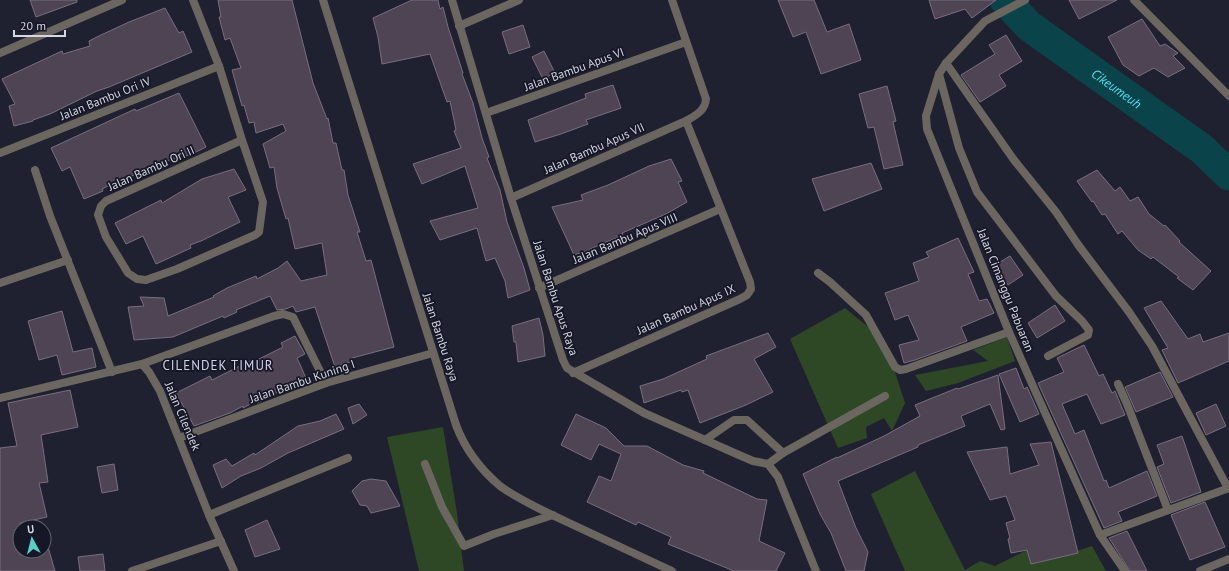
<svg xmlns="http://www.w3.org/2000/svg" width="1229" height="571" viewBox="0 0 1229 571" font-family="'PT Sans',sans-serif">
<rect width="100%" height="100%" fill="#1f2130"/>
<!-- green -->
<g fill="#2e4725">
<polygon points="845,308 885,341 905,403 892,431 884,418 866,427 867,438 838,448 790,339"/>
<polygon points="1007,337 1015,361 958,383 926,391 915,375 988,361 973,350"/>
<polygon points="443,427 457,513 464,571 419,571 387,437"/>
<polygon points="915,471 965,570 980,561 995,566 1027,550 1031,564 1055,558 1092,546 1106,571 905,571 871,494"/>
</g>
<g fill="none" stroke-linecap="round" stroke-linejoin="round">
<!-- river -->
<path stroke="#0a444a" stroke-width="31" id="s1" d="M1005 0 1029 26 1202 149 1229 175"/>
</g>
<!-- building -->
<g fill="#4e4454" stroke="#796e7f">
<polygon points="30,0 77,0 77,2 36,17"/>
<polygon points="218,0 292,0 313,83 327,119 328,118 333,143 336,143 342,170 344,170 348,195 360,232 357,232 366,261 371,260 394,347 352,358 353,361 335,367 315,307 296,312 293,306 286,309 277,310 270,296 236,310 237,312 224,318 223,316 173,337 134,340 128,307 144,306 140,297 164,298 168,316 214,297 213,296 227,288 256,276 257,279 278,268 287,261 301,281 327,275 322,243 295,249 288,218 286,219 277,188 274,167 270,168 263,144 286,131 283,124 256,133 254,122 249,123 244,105 242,106 232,70 241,68 230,38 225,40 219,17 221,17"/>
<polygon points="412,0 438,0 440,9 443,7 448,27 463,73 462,74 473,103 482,138 489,157 487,158 500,190 507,222 524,268 530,290 508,298 505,281 495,258 486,261 477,228 440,240 430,221 478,208 465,166 422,184 413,164 461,148 454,131 456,130 450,101 447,102 430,54 382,64 378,37 373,18"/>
<polygon points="778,0 814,0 827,32 849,24 861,60 821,74 806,32 793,37"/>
<polygon points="929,0 996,0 972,18 965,9 935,19"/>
<polygon points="1069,0 1117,0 1079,19"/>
<polygon points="165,8 179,33 183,31 192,52 109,87 97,91 50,114 33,120 33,121 14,126 9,106 15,104 2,79 62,51 63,54 90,46 89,41 101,35 129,22"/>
<polygon points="1142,19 1160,46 1165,44 1178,53 1173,56 1185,68 1168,77 1154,68 1139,76 1123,65 1108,37"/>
<polygon points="523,25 530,47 509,54 502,32"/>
<polygon points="1006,35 1022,61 999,75 1006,86 980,102 961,75 995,54 989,45"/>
<polygon points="544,51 555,73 543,79 532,57"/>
<polygon points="613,85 621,108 586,120 588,124 561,134 535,142 528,120 586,98 585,94"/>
<polygon points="887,86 896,121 893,122 903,165 884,169 874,127 868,128 859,94"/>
<polygon points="179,93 206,147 192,154 174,160 174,158 142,172 126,178 126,177 102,189 103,191 84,199 70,167 62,171 51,148 135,109 136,111"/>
<polygon points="671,159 682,181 678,182 687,202 666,214 622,233 623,235 590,249 590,250 574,255 552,207 583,200 581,195 608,185 649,166"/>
<polygon points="871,163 882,189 824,211 812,179"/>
<polygon points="234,169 246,190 228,197 240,222 201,241 190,245 191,248 156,264 143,236 126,244 115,223 161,200 162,203 202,179"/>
<polygon points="1097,170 1115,191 1120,187 1130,201 1138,197 1149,214 1164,226 1165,225 1180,241 1179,242 1211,271 1193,290 1177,278 1179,277 1153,257 1151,259 1138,250 1122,231 1118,234 1105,214 1102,215 1093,201 1092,202 1077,181"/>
<polygon points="958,238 974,272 968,274 979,301 987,299 994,313 961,327 967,341 915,360 904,363 899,345 919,340 908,315 895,320 885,293 919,281 913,263 929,257 926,252"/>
<polygon points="1010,256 1023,275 1008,285 995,265"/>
<polygon points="1161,301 1188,339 1200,334 1203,342 1229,333 1229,361 1178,383 1162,350 1168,348 1144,308"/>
<polygon points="1055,305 1065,321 1037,338 1028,323"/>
<polygon points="62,311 73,352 92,348 96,367 62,375 57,355 39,360 28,321"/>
<polygon points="539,318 543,335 545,356 518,362 516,342 514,342 512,326"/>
<polygon points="768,333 776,347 754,359 773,392 746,405 700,423 688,390 682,392 681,390 644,403 640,386 663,379 707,359 706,356"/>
<polygon points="295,336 305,354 297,358 306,378 257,403 256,401 243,408 243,406 230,413 194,426 176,393 210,376 212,380 252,360 253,362 283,347 281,343"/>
<polygon points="1084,345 1099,376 1103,374 1112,393 1115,391 1125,415 1101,424 1087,394 1062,404 1075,434 1084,430 1104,481 1106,480 1109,488 1147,471 1157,496 1118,512 1122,521 1104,528 1038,383 1064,372 1057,358"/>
<polygon points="1016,368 1024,389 1027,387 1039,414 1020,422 999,374"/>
<polygon points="1160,372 1173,397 1136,412 1125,387"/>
<polygon points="998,375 1005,429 1001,430 990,404 961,416 965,426 918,445 918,447 838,481 856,528 868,552 864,571 846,571 831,533 820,514 803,474 837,457 837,458 884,436 920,416 915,405 957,388 958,389"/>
<polygon points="70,390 78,427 41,435 48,482 39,483 47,517 20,523 20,555 33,551 44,551 44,548 48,547 55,571 0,571 0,448 17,446 8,403"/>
<polygon points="359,404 367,415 353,424 348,408"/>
<polygon points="1216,404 1226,426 1206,435 1196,413"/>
<polygon points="336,414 344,429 288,453 261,468 241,476 222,488 213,465 226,459 232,466 254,453 255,455 298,426 320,421"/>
<polygon points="576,414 606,428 624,446 647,446 683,465 704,471 703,473 757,499 767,500 759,541 785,553 776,571 734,571 668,544 671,537 638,522 636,525 587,502 599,476 611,481 621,454 599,444 591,460 561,445"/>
<polygon points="1182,436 1201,492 1171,503 1157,467 1164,464 1157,445"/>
<polygon points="1051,442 1078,553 1031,564 1027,550 1011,553 1008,539 1010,538 1006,523 1015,520 1006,496 990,500 967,452 1007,447 1010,474 1039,465 1030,444"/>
<polygon points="114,464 118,490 102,493 97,467"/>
<polygon points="371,479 386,481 400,506 371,513 367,506 360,505 352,491 362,481"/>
<polygon points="1205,502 1225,547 1190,560 1171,515"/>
<polygon points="267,520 280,549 255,557 245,530"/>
<polygon points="1127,531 1147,571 1130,571 1109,538"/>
<polygon points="103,554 105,571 80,571 78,557"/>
</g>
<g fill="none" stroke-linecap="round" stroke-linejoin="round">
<!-- service -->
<polyline stroke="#6b665f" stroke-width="8" points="425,464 442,507 464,546 494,534 553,515"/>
<!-- minor -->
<g stroke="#6b665f" stroke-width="8">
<polyline points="193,0 219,66 242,140 263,202 259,232 255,235 177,269 146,280 137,279 128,273 106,237 98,215 101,206 106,201 242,140"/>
<polyline points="452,0 511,198 563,360 567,368 644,413 739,455 753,461 768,464 778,477 816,571"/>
<polyline points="1134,0 1229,96"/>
<polyline points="459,26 519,0"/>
<polyline points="0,53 122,0"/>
<polyline points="946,63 1014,160 1056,212 1079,246 1129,312 1152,346 1228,488"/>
<polyline points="939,74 959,148 977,192 1056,296 1082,321 1089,330 1088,335 1048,356"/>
<polyline points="486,113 686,42"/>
<polyline points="0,153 219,66"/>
<polyline points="35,170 50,216 112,372"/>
<path d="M511 198 686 121C696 115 705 111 706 99L672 0"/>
<polyline points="818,273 830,282 866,315 895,367 900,370 906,369 1009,332"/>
<polyline points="0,283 68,260"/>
<polyline points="539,288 720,209"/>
<polyline points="142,364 149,372 160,391 209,515 234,571"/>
<polyline points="573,373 740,299 747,295 751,289 750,282 686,121"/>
<polyline points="1118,384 1127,404 1168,510"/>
<polyline points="0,398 142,364 274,316 283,314 293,317 326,383"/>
<polyline points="179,438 326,383 433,353"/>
<polyline points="705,440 734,420 747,420 783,453"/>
<polyline points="768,464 783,453 885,396"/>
<polyline points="209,515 348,458"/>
<polyline points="1100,535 1229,488"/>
<polyline points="132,571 221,541"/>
<polyline points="1200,571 1229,559"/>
</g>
<!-- tertiary -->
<g stroke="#6b665f" stroke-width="8">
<path d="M323 0 456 425C465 449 480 469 500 486 519 500 546 512 567 522 602 538 637 555 672 571"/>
<polyline points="1025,0 985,21 946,63 939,74 926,116 927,129 1009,332 1037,395 1100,535 1125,571"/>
</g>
</g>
<g text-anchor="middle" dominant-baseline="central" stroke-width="3.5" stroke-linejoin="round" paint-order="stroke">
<!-- street labels -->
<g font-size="12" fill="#d6d7e2" stroke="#161726">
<text transform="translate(574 69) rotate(-20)">Jalan Bambu Apus VI</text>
<text transform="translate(105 98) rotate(-22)">Jalan Bambu Ori IV</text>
<text transform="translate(594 148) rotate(-24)">Jalan Bambu Apus VII</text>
<text transform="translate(151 168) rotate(-24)">Jalan Bambu Ori II</text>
<text transform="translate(625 238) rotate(-23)">Jalan Bambu Apus VIII</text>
<text transform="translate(1006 290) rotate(68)">Jalan Cimanggu Pabuaran</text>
<text transform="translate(556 298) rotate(72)">Jalan Bambu Apus Raya</text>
<text transform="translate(686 309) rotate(-24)">Jalan Bambu Apus IX</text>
<text transform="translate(441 337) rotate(72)">Jalan Bambu Raya</text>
<text transform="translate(302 381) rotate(-19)">Jalan Bambu Kuning I</text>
<text transform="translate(183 416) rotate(67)">Jalan Cilendek</text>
</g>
<!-- water labels -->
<g font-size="13" font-style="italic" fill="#51e3f5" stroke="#161726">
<text stroke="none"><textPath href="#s1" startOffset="143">Cikeumeuh</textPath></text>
</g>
<!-- neighbourhood labels -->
<g font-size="13" letter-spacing="1" fill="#d2d5ea" stroke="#161726">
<text x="218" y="365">CILENDEK TIMUR</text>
</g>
</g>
<!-- north arrow -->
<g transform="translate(32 539) rotate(353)"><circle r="19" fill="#161726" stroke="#636471"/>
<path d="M0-3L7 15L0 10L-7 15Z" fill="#56cec4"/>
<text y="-6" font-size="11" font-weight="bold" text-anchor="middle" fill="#d6d7e2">U</text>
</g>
<!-- scale -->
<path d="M14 30v6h51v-6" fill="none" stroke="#d6d7e2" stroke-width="2"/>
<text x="20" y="30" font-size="12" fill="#d6d7e2" stroke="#161726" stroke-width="3" paint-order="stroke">20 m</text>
</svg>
